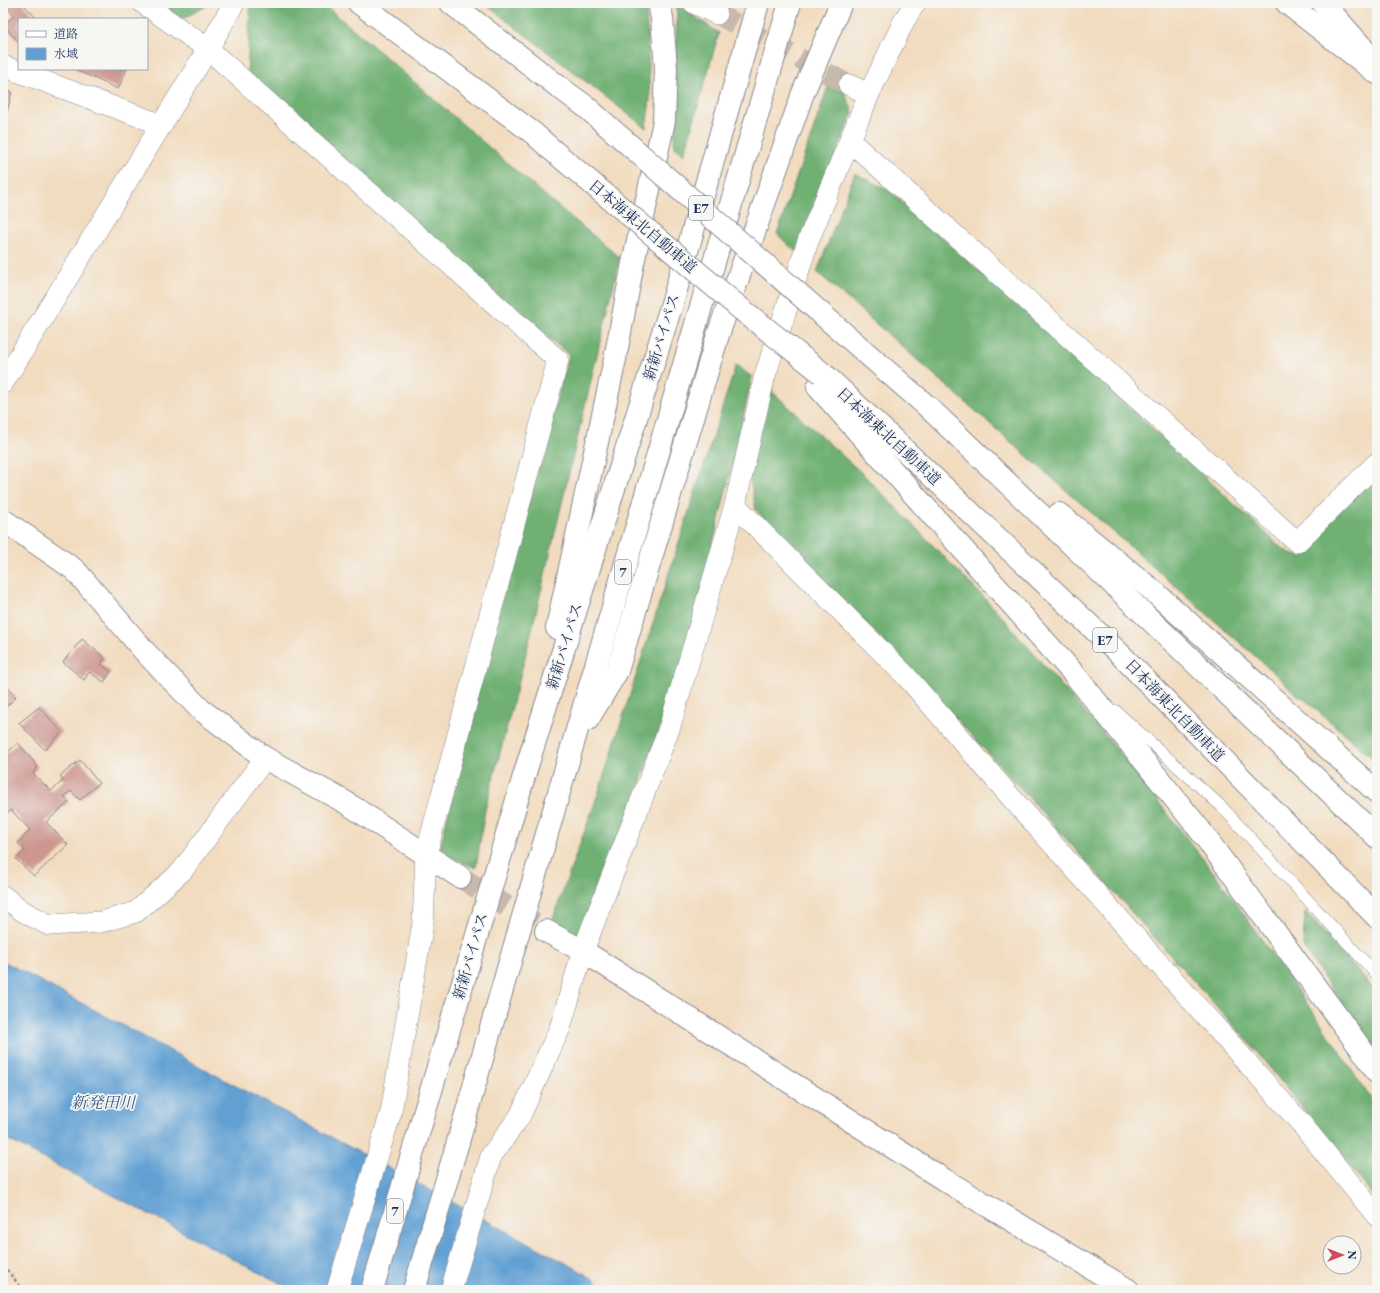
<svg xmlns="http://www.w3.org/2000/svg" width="1380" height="1293" viewBox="0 0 1380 1293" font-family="'EB Garamond','Noto Serif JP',serif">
<rect width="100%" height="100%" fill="#f6f6f2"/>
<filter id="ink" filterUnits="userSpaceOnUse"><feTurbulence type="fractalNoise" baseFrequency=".025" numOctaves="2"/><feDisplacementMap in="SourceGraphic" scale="8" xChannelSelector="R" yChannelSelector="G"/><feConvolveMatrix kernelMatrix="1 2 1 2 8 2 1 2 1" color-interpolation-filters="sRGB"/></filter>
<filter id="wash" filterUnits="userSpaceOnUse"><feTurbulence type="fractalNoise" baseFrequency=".012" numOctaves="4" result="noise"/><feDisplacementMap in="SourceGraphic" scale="16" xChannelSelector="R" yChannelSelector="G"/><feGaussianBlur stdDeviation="0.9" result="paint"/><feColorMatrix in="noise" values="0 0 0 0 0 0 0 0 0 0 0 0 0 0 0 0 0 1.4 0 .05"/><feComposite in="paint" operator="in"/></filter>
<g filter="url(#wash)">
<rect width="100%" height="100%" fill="#f2dcbf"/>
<!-- forest -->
<g fill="#6fb073" stroke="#457068">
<polygon points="159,3 212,3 182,19"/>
<polygon points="242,3 322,3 366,40 529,182 620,258 529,642 485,810 476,868 439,852 485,663 569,355 453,258 247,77 250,8"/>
<polygon points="484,3 646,3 650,100 646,128"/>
<polygon points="677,4 719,33 684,155 674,146"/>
<polygon points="829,84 843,89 853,112 796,252 777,234"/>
<polygon points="855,173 891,192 1067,350 1283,549 1294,555 1304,558 1305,544 1377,473 1377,762 1304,699 1295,694 1280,678 817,272"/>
<polygon points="736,365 752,377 733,462 684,662 586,930 570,937 552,921 598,794"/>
<polygon points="768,388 867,478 996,610 1121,754 1221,882 1318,1019 1377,1108 1377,1200 1252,1046 1013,780 885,643 777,533 756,510 749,474"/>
<polygon points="1305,911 1377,993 1377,1055 1303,947"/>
</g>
<!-- water -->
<polygon fill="#62a0d3" stroke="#3e6898" points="3,961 577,1269 610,1290 295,1290 264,1275 3,1137"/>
<g id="blocks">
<!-- building -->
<g fill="#cd9791">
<polygon points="3,3 27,3 24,5 37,19 19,19 19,42 4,26 14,15"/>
<polygon points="74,69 127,69 118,89"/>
<polygon points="3,90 12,92 4,124 3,124"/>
<polygon points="82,639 105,658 101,664 111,672 104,682 89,672 84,680 63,662"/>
<polygon points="3,683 16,697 3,710"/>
<polygon points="39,707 62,732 45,750 19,723"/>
<polygon points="18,743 38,767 33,773 51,791 64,780 60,776 80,760 99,783 80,800 71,791 64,796 69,802 46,822 68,845 34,876 16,859 25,851 18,843 30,830 11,810 7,813 3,808 3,756"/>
</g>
</g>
</g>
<g filter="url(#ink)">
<use href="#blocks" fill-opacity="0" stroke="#86868e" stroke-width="1"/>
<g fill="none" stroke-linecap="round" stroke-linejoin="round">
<!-- street-tunnel -->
<polyline stroke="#c7b9ac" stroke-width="21" stroke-dasharray="21 10" stroke-linecap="butt" points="717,14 849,85"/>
<!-- secondary-tunnel -->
<polyline stroke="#c7b9ac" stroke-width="22" stroke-dasharray="22 11" stroke-linecap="butt" points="460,877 546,931"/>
<!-- lane casing -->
<g stroke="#86868e" stroke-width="12">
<polyline id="lane" points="1115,710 1221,806 1377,975"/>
</g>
<!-- street casing -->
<g stroke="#86868e" stroke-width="22">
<g id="street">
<polyline points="143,3 208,49 558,360 426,854 423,923 391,1112 337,1290"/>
<polyline points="694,3 717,14"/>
<polyline points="3,66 162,125"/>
<polyline points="869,94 904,21 915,3"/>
<polyline points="850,141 1297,542 1377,463"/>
<polyline points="3,383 208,49 234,3"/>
<polyline points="735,505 907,677 1009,795 1299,1121 1377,1216"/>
<polyline points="3,896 24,912 49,925 101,922 136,912 182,871 265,758"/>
<polyline points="451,1290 491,1156 520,1116 560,1028 583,951 669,729 735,505 764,379 808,241 869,94 849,85"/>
</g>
</g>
<!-- secondary casing -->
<g stroke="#86868e" stroke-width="24">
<g id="secondary">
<polyline points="3,520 75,570 146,653 200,709 265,758 345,802 460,877"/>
<polyline points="546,931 583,951 943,1179 1128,1290"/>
</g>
</g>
<!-- highway casing -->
<g stroke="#86868e" stroke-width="24">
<g id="highway">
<polyline points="359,3 533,133 551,149"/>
<polyline points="451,3 559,87"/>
<polyline points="1287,3 1377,73"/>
<polyline points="1323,3 1367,53"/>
<polyline points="841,331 928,407 1377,837"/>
<polyline points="827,377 1119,653 1377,917"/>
<polyline points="818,387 1074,674 1200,830 1370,1061 1377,1072"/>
<polyline points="1059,514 1151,589 1377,792"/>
<polyline points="557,628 615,359 633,263 664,121 666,68 662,18 659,3"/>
<polyline points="588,719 617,671 718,335 803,93 841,3"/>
<polyline points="372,1290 527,766 674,297 758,3"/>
<polyline points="414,1290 458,1142 572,747 790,3"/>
</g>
</g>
<!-- path -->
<polyline stroke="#86868e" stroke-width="2.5" stroke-dasharray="3 3" stroke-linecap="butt" points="3,1265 23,1290"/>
<!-- lane -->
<use href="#lane" stroke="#fff" stroke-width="11"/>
<!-- street -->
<use href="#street" stroke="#fff" stroke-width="21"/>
<!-- secondary -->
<use href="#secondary" stroke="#fff" stroke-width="22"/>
<!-- highway -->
<use href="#highway" stroke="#fff" stroke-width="22"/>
<!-- highway-bridge casing -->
<g stroke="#86868e" stroke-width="24" stroke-linecap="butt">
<g id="highway-bridge">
<polyline points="559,87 585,106 841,331"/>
<polyline points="551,149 741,309 822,373"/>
</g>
</g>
<!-- highway-bridge -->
<use href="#highway-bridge" stroke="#fff" stroke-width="22"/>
</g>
</g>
<g text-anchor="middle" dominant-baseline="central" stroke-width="3.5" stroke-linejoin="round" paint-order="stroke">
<!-- shield labels -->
<g fill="#f6f6f2" stroke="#5d6b8a" stroke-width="1">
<rect x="689" y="196" width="24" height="24" rx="3"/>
<rect x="615" y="560" width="16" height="24" rx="3"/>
<rect x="1093" y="628" width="24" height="24" rx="3"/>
<rect x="387" y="1199" width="16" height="24" rx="3"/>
</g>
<g font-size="14" font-weight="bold" fill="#1b2f5e">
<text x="701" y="208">E7</text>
<text x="623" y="572">7</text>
<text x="1105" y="640">E7</text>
<text x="395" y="1211">7</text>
</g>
<!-- street labels -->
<g font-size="15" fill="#1b2f5e" stroke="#f6f6f2">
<text transform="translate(643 226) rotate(40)">日本海東北自動車道</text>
<text transform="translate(661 337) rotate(-73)">新新バイパス</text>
<text transform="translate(889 436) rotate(43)">日本海東北自動車道</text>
<text transform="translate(564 646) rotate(-73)">新新バイパス</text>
<text transform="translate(1175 710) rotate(46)">日本海東北自動車道</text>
<text transform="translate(470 956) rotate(-74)">新新バイパス</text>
</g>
<!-- water labels -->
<g font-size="16" font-style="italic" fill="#345787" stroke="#f6f6f2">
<text x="103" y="1102">新発田川</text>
</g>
</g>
<!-- margin -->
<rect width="1380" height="1293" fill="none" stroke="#f6f6f2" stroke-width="16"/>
<!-- legend -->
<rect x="18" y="18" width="130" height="52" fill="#f6f6f2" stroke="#9ea6b7"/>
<rect x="26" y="31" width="20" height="6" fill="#ffffff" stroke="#9ea6b7"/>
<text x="54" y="38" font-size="12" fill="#1b2f5e">道路</text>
<rect x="26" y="48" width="20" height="12" fill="#62a0d3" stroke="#9ea6b7"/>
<text x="54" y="58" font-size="12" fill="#1b2f5e">水域</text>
<!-- north arrow -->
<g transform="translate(1342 1255) rotate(90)"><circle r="19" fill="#f6f6f2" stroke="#9ea6b7"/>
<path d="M0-3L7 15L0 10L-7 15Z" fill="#d1495b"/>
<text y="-6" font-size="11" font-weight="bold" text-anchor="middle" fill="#1b2f5e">N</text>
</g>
</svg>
